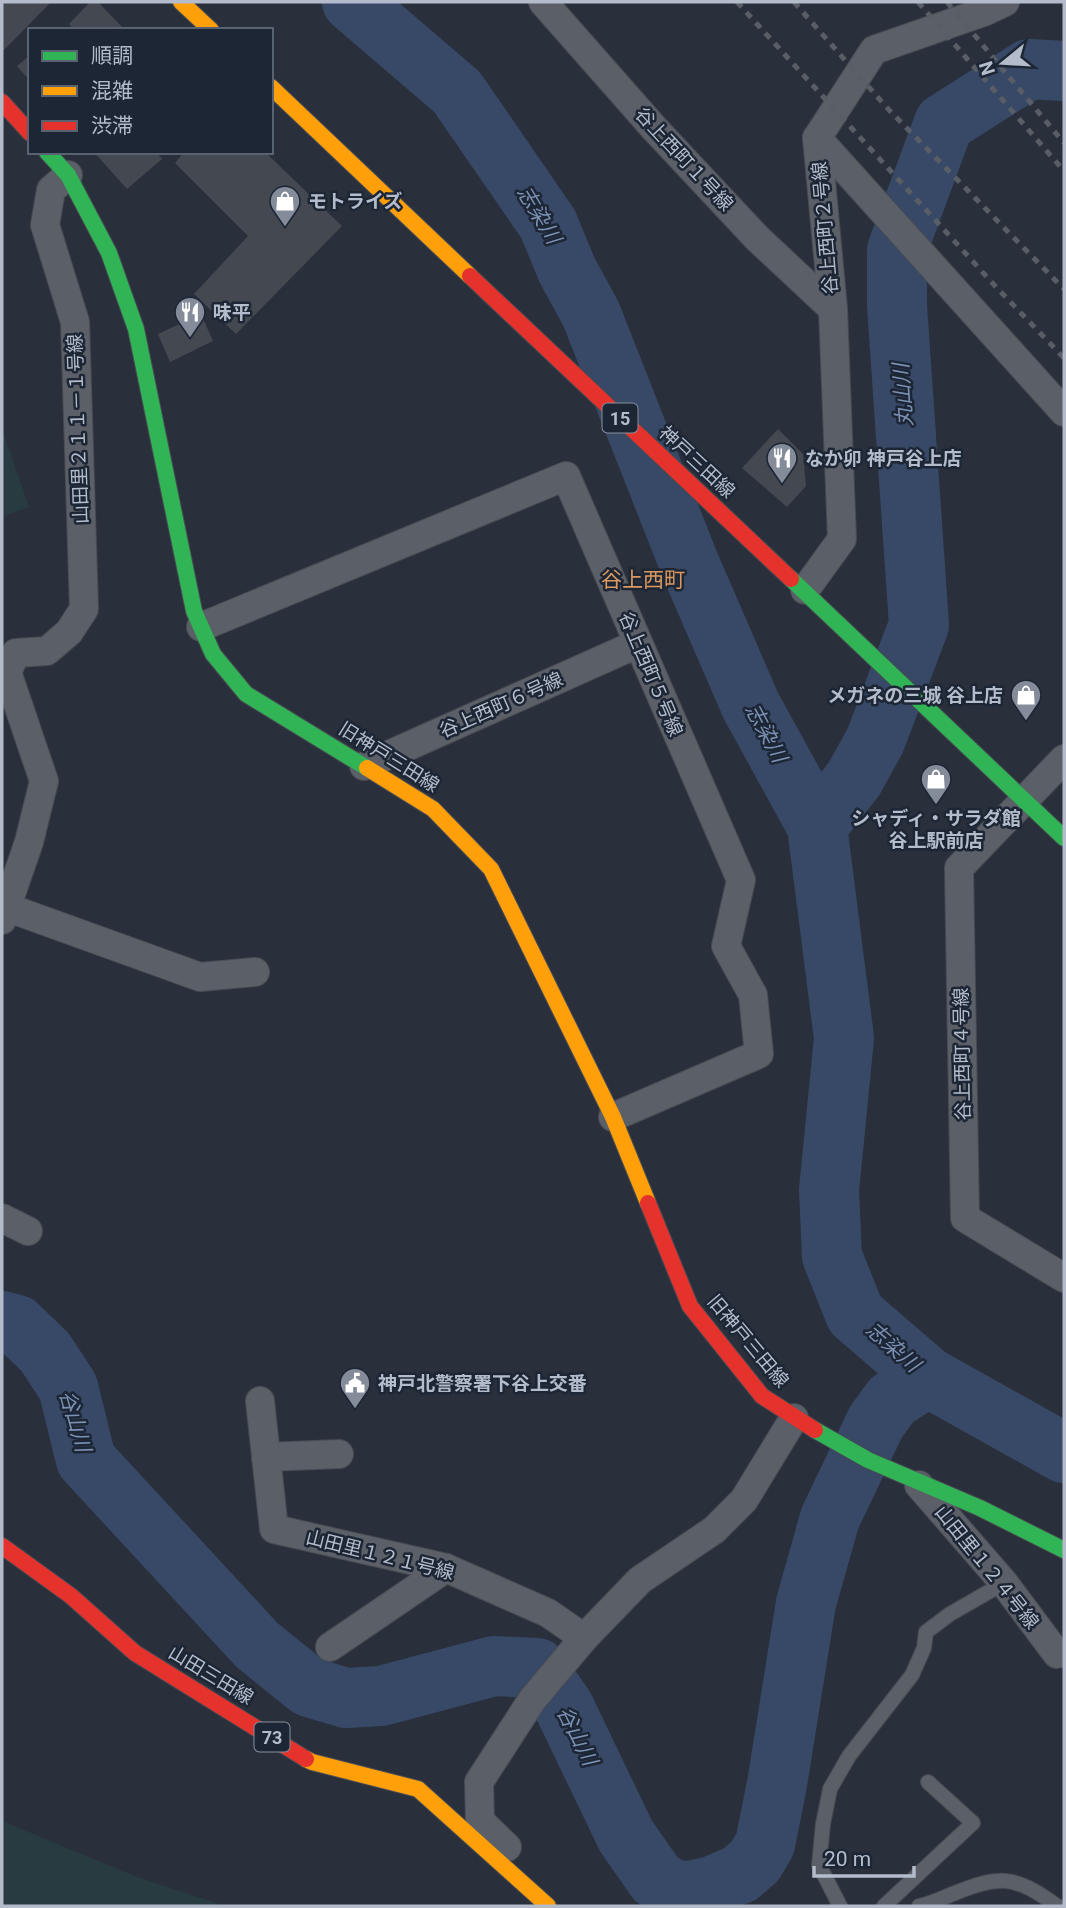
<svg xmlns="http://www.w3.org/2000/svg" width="1066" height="1908" viewBox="0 0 1066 1908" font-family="Roboto,'Noto Sans JP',sans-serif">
<rect width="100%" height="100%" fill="#2a303b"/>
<!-- green -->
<g fill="#273b41">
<polygon points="2,429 29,507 2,517"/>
<polygon points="2,1821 137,1877 225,1906 2,1906"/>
</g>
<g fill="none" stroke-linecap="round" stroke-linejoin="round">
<!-- river -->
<g stroke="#374967" stroke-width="60">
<polyline points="352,2 457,92 548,224 567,270 591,314 689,563 751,706 817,826 844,1038 829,1190 832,1256 855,1314 928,1377 1064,1453"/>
<polyline points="817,826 854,779 875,741 919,625 897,306 897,250 944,123 1029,69 1064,71"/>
<polyline points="2,1321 17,1325 45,1352 68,1387 86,1460 257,1645 309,1687 346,1698 381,1696 494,1666 537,1668 564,1707 626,1836 656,1879 673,1890 691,1891 712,1886 740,1874 755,1861 765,1844 777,1784 806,1603 830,1518 876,1422 892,1400 928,1377"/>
</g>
</g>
<!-- building -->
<g fill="#434851">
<polygon points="2,2 51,2 2,52"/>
<polygon points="90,2 98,2 125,30 74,30 69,24"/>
<polygon points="30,55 30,81 17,66"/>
<polygon points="94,152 156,152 162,159 127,189"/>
<polygon points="184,152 265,152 342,226 236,334 194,294 248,236 175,163"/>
<polygon points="201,314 213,341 170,362 158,334"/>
<polygon points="778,429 803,454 806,486 787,507 742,468"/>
</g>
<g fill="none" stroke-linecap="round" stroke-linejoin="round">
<!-- lane casing -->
<g stroke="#474b53" stroke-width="16">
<g id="lane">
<polyline points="840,1906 819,1865 823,1824 830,1789 849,1756 912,1675 924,1648 926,1632 950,1614 1004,1583"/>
<polyline points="884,1906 973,1823 928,1782"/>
<path d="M919 1906C930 1904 940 1899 950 1895 1000 1875 1013 1874 1057 1906"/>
</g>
</g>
<!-- street casing -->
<g stroke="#474b53" stroke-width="30">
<g id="street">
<polyline points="543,2 654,128 757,238 833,309"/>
<polyline points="817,138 1064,412"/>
<polyline points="817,138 874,50 986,11 1005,2"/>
<polyline points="805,590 842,539 833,309 817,138"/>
<polyline points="201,627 566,476 741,880 726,946 753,995 759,1054 613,1117"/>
<polyline points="1064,759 959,868 965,1218 1064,1278"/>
<polyline points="364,766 637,644"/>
<polyline points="6,907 200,977 255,972"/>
<polyline points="2,920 29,842 44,781 7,672 16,653 47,651 69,632 84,609 75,322 45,225 51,190 68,175"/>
<polyline points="2,1218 28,1231"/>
<polyline points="260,1401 274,1529 446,1568 548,1613 584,1638 640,1580 714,1530 744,1500 794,1418"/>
<polyline points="266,1457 339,1454"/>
<polyline points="919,1485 1004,1583 1057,1654"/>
<polyline points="330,1647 446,1568"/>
<polyline points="507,1847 480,1821 479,1782 532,1700 584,1638"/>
</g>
</g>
<!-- fast casing -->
<g stroke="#474b53" stroke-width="18">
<g id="fast">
<polyline points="47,152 68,175 109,253 136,329 194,611 213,654 246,694 367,768"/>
<polyline points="791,579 1064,838"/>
<polyline points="815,1430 868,1460 980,1508 1064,1550"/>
</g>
</g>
<!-- slow casing -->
<g stroke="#474b53" stroke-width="18">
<g id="slow">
<polyline points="181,2 211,30"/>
<polyline points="271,87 470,276"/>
<polyline points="367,768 433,809 491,869 613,1117 648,1203"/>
<polyline points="306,1759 312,1762 418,1789 548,1906"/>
</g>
</g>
<!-- jam casing -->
<g stroke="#474b53" stroke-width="18">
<g id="jam">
<polyline points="2,102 30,133"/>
<polyline points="470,276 791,579"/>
<polyline points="648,1203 690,1306 762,1396 815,1430"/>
<polyline points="2,1546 71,1596 135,1653 306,1759"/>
</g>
</g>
<!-- lane -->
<use href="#lane" stroke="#5b5f67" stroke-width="14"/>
<!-- street -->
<use href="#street" stroke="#5b5f67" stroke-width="28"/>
<!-- fast -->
<use href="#fast" stroke="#30b455" stroke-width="16"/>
<!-- slow -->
<use href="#slow" stroke="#ff9f0a" stroke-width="16"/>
<!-- jam -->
<use href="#jam" stroke="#e5322d" stroke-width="16"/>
<!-- rail -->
<g stroke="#595e66" stroke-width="5" stroke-dasharray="7 7" stroke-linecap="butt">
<polyline points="737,2 997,288 1064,358"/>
<polyline points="794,2 889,110 1064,289"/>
<polyline points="918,2 1064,171"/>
<polyline points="947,2 1064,143"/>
</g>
</g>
<!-- icons -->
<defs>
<g id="shop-pin" transform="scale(1.575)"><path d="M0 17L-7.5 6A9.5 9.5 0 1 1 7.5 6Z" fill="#848b99" stroke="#1d2635"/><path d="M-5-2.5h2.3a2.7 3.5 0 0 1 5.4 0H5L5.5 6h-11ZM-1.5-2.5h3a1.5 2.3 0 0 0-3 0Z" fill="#fff"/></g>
<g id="restaurant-pin" transform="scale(1.575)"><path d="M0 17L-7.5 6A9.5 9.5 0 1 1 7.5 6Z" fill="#848b99" stroke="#1d2635"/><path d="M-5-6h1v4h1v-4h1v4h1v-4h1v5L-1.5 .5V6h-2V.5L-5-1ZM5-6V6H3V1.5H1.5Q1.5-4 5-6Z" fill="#fff"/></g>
<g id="civic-pin" transform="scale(1.575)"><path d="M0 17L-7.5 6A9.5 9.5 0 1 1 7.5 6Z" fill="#848b99" stroke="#1d2635"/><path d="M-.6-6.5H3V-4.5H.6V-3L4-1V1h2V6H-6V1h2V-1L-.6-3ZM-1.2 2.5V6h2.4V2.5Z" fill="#fff"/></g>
</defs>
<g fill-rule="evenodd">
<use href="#shop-pin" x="285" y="201"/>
<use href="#restaurant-pin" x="190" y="312"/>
<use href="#restaurant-pin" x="782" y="458"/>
<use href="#shop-pin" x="1026" y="695"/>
<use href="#shop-pin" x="936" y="779"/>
<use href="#civic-pin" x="355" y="1383"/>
</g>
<g text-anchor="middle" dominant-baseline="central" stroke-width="5" stroke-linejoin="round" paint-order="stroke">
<!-- shield labels -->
<g fill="#1d2635" stroke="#878f9e" stroke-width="2">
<rect x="602.5" y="403.5" width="35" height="29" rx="5"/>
<rect x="254.5" y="1722.5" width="35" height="29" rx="5"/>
</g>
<g font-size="18" font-weight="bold" fill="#b4bccb">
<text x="620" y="418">15</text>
<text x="272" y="1737">73</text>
</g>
<!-- street labels -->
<g font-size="19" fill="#b4bccb" stroke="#1d2635">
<text transform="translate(684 159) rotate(47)">谷上西町１号線</text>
<text transform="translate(825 228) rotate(-95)">谷上西町２号線</text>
<text transform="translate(78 429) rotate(-92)">山田里２１１－１号線</text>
<text transform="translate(697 462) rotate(43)">神戸三田線</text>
<text transform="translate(651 674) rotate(67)">谷上西町５号線</text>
<text transform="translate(501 705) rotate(-24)">谷上西町６号線</text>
<text transform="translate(389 757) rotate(32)">旧神戸三田線</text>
<text transform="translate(962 1054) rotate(-91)">谷上西町４号線</text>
<text transform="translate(748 1341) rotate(50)">旧神戸三田線</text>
<text transform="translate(380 1555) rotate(14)">山田里１２１号線</text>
<text transform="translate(987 1567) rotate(51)">山田里１２４号線</text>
<text transform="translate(211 1675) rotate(31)">山田三田線</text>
</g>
<!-- poi labels -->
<g font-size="19" font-weight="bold" fill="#b4bccb" stroke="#1d2635" text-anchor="start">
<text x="308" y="201">モトライズ</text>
<text x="213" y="312">味平</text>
<text x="805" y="458">なか卯 神戸谷上店</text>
<text x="1003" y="695" text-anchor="end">メガネの三城 谷上店</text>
<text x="936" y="818" text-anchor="middle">シャディ・サラダ館<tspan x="936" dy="22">谷上駅前店</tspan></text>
<text x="378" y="1383">神戸北警察署下谷上交番</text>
</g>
<!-- water labels -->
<g font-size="21" font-style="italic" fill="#7b91b4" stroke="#1d2635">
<text transform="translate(539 215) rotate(59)">志染川</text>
<text transform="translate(903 395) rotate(-94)">丸山川</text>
<text transform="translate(766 733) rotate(62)">志染川</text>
<text transform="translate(893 1347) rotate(41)">志染川</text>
<text transform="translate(75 1421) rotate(74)">谷山川</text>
<text transform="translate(577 1736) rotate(63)">谷山川</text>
</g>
<!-- neighbourhood labels -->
<g font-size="21" fill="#db995f" stroke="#1d2635">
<text x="643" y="580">谷上西町</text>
</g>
</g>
<!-- border -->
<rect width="1066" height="1908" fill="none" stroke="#b4bccb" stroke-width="7"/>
<!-- legend -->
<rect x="28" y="28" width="245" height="126" fill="#1d2635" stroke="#596271" stroke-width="2"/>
<rect x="42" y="51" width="35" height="10" fill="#30b455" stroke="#596271" stroke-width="2"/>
<text x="91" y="63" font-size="21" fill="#b4bccb">順調</text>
<rect x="42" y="86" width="35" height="10" fill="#ff9f0a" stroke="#596271" stroke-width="2"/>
<text x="91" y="98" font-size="21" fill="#b4bccb">混雑</text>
<rect x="42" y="121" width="35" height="10" fill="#e5322d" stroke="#596271" stroke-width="2"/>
<text x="91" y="133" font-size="21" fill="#b4bccb">渋滞</text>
<!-- north arrow -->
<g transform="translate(1003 63) rotate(252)" stroke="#1d2635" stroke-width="5" paint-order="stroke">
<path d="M0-5L12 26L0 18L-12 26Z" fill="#b4bccb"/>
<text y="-10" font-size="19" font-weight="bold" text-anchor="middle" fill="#b4bccb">N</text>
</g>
<!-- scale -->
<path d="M814 1866v10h100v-10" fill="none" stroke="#b4bccb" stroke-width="3.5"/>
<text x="824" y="1866" font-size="21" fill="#b4bccb" stroke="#1d2635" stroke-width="5" paint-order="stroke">20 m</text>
</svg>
